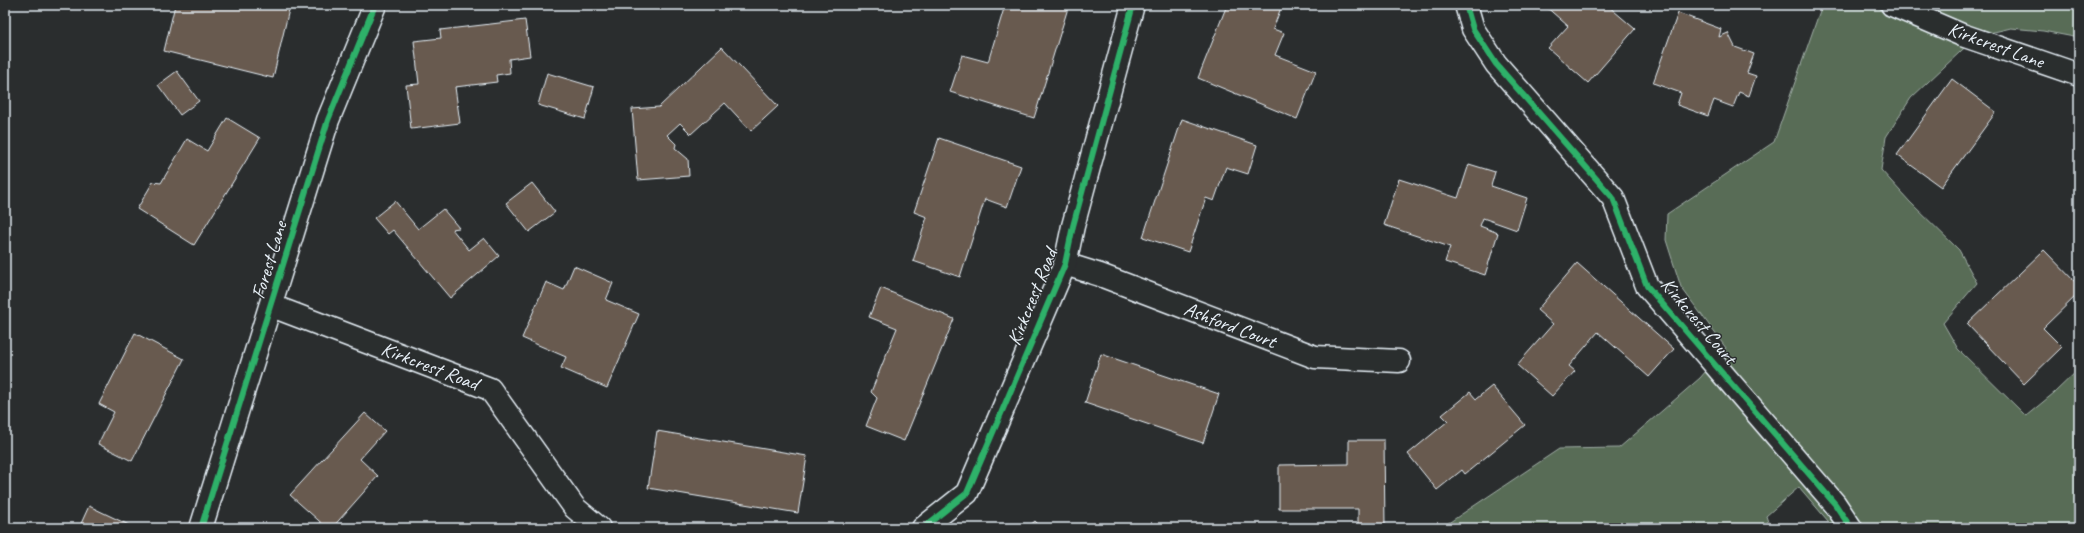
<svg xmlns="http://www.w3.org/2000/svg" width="2084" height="533" viewBox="0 0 2084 533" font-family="Caveat,sans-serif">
<rect width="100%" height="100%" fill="#2a2d2e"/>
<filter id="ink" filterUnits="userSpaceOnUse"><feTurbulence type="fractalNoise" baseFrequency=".025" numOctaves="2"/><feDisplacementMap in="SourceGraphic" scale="8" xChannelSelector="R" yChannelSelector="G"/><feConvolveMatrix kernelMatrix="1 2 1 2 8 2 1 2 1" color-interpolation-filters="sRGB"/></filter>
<g filter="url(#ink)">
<!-- green -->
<polygon fill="#596c56" stroke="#a0aea7" points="1822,5 2079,5 2079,38 2043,31 2011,28 1977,36 1911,98 1886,137 1881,170 1910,202 1959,250 1977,283 1943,323 1958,349 2026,416 2054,393 2079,369 2079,528 1834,528 1799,487 1766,516 1770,528 1441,528 1559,449 1619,448 1700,378 1726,348 1681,287 1666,240 1667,214 1774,142"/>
<!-- building -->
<g fill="#685a4f" stroke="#e8f1f8">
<polygon points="175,5 290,5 273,78 164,51"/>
<polygon points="1005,5 1060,5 1068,8 1034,118 950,92 962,55 988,62"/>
<polygon points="1227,5 1282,5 1273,29 1284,33 1275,55 1316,71 1297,119 1198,78"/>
<polygon points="1544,5 1607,5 1635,29 1588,83 1548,48 1568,26"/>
<polygon points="1678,13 1721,29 1719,37 1728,33 1735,47 1754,54 1747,73 1756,76 1749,96 1739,92 1733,107 1714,100 1708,116 1677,105 1681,93 1653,83"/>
<polygon points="525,20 530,56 509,59 510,73 496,75 497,82 455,87 460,123 411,129 406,85 419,84 414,41 441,38 440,30"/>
<polygon points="722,47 778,106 751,131 725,103 691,134 680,123 667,135 676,144 675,148 688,159 689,176 638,180 632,109 659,107"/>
<polygon points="177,71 199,101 180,115 158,85"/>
<polygon points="547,73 594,87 585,119 538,105"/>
<polygon points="1952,79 1996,112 1941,187 1897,155"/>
<polygon points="227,118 260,138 194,245 137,209 153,182 161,183 187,139 207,151"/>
<polygon points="1182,119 1257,145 1248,174 1226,167 1214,201 1206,198 1188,252 1143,237"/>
<polygon points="939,138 1021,166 1007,207 985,199 960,277 913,261 927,217 914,212"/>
<polygon points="1469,164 1495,172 1491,186 1527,198 1517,230 1483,218 1480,226 1498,233 1485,275 1445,262 1450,247 1384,225 1399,179 1458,198"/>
<polygon points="532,183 555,212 529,232 506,203"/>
<polygon points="395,201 418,229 443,209 459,228 452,229 469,250 484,238 499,256 450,298 393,230 388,234 374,218"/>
<polygon points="2044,250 2079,286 2079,293 2043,328 2062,347 2024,384 1967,324"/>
<polygon points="1577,263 1674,349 1649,377 1598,332 1569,366 1575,371 1552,396 1517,365 1553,324 1537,310"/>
<polygon points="574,266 613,283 606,300 639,314 607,388 561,368 566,357 522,338 546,282 564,290"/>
<polygon points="881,288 954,319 904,441 866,426 877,398 871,392 897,328 869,317"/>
<polygon points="135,333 184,359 132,461 98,444 114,412 99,404"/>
<polygon points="1101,354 1219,394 1203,443 1085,403"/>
<polygon points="1492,386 1525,425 1465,474 1462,470 1437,490 1408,454 1448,421 1442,415 1470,392 1476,399"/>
<polygon points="365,413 385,431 360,459 378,476 332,528 327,528 290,495"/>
<polygon points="657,431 807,456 798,513 648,488"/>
<polygon points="1349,440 1384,440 1385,528 1358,528 1358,509 1279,509 1279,465 1349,464"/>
<polygon points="89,506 133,527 132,528 79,528"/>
<polygon points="1035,521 1042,528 1027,528"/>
</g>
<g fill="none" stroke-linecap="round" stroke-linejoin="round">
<!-- street casing -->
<g stroke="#e8f1f8" stroke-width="25">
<g id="street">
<polyline points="1466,5 1473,29 1496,64 1613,198 1647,286 1835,504 1851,528"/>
<polyline points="1892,5 1962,35 2079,75"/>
<polyline points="1065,264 1100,275 1315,357 1399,361"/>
<polyline points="272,306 490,389 575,508 599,528"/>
<polyline points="201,528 328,120 375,5"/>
<polyline points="923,528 967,493 1065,264 1073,226 1133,5"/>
</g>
</g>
<!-- street -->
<use href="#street" stroke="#2a2d2e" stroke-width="22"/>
<!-- cycleway casing -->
<g stroke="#2a2d2e" stroke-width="8">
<g id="cycleway">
<polyline points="1466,5 1473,29 1496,64 1613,198 1647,286 1835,504 1851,528"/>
<polyline points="201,528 328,120 375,5"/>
<polyline points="923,528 967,493 1065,264 1073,226 1133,5"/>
</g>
</g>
<!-- cycleway -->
<use href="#cycleway" stroke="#2db169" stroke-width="6"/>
</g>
</g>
<g text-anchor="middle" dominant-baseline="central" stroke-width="3" stroke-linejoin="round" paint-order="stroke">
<!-- street labels -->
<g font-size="20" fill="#e8f1f8" stroke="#2a2d2e">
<text transform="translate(1996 45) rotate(20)">Kirkcrest Lane</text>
<text transform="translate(269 260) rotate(-73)">Forest Lane</text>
<text transform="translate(1032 297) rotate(-68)">Kirkcrest Road</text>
<text transform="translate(1699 321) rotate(50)">Kirkcrest Court</text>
<text transform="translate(1230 325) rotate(21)">Ashford Court</text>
<text transform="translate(430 366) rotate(21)">Kirkcrest Road</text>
</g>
</g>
<!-- margin -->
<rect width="2084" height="533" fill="none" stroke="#2a2d2e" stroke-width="20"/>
<rect x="10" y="10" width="2064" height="513" fill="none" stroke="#e8f1f8" stroke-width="1.5" filter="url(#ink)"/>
</svg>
